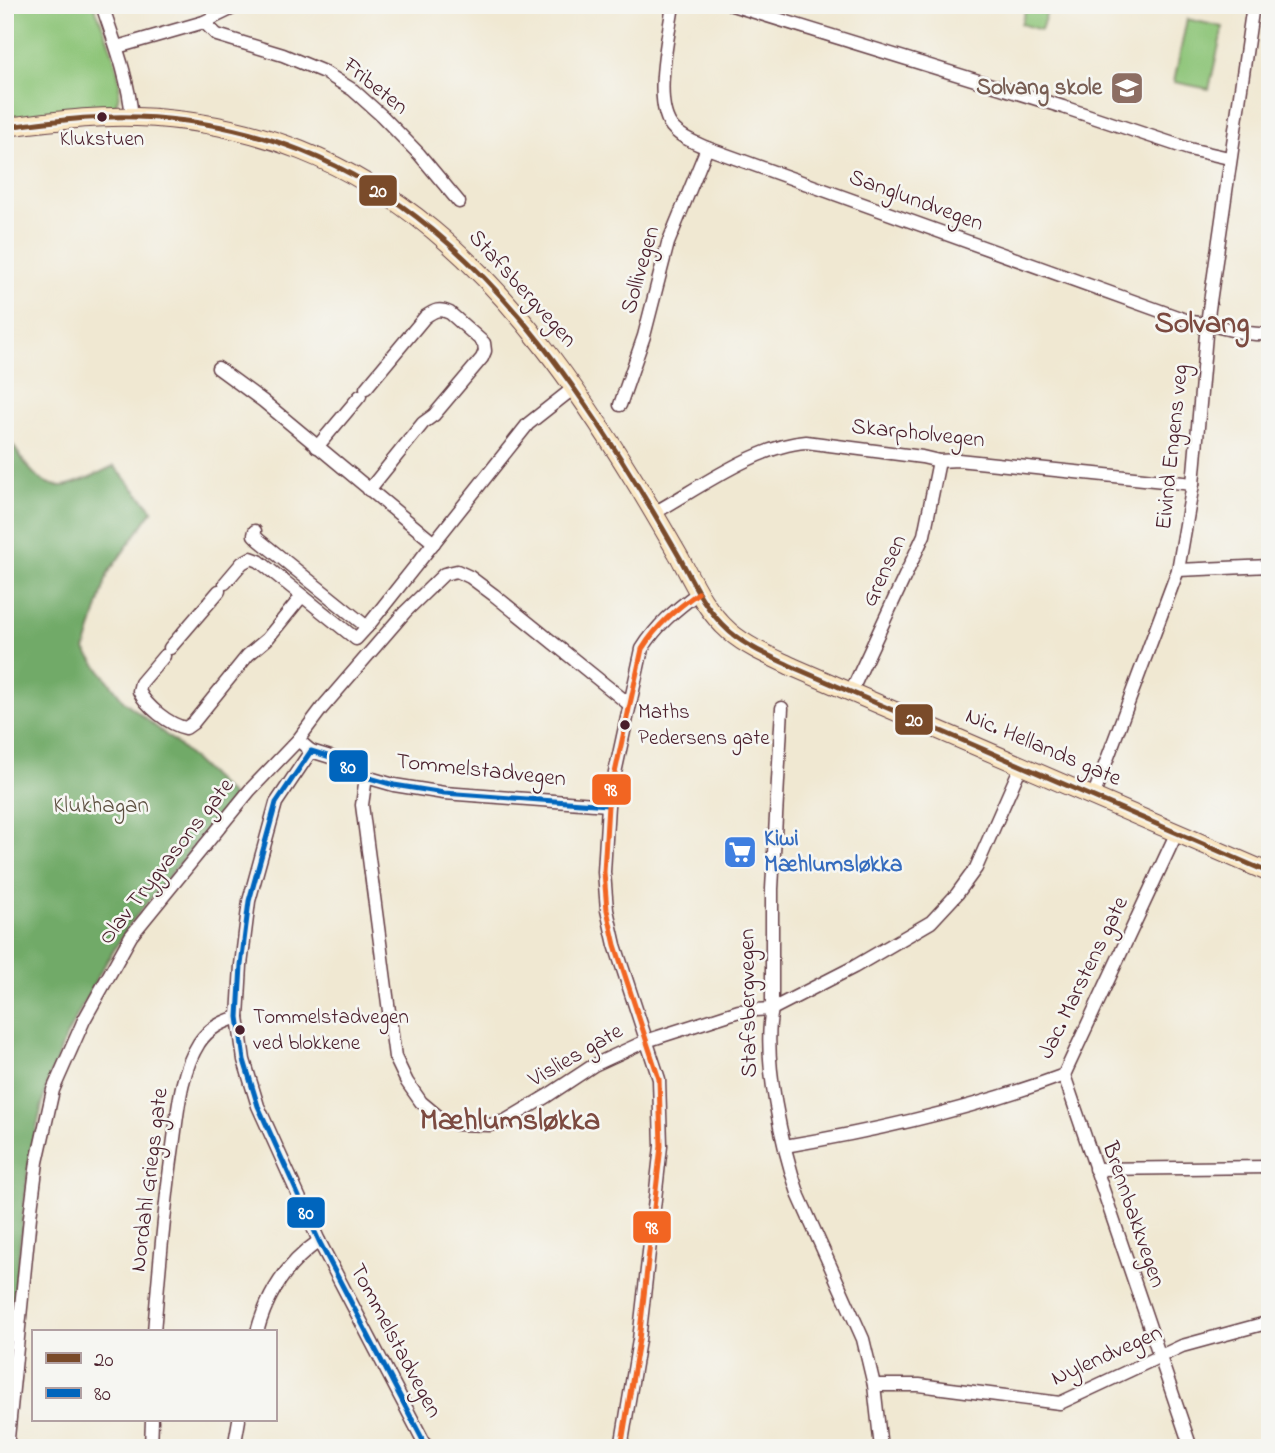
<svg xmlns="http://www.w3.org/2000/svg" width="1275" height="1453" viewBox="0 0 1275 1453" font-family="'Indie Flower',sans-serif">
<rect width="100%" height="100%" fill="#f6f6f2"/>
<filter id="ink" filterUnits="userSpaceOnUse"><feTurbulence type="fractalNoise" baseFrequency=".0143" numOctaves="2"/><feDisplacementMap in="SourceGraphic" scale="14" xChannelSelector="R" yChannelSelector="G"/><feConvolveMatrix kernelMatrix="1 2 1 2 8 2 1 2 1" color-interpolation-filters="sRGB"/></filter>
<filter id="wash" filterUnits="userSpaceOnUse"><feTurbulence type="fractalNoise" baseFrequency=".00686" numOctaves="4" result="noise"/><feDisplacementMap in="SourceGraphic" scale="28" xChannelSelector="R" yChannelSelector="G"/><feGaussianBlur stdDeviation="1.57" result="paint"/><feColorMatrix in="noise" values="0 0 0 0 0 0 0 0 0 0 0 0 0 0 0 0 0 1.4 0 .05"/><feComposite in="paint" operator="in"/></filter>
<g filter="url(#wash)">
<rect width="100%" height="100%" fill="#f0e8d2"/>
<!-- green -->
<g fill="#8cc477" stroke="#6b7251" stroke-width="2">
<path d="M5 5H94C104 32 134 88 111 111L5 119Z"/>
<polygon points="1027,5 1049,5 1041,30 1021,24"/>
<polygon points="1187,19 1223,27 1209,89 1174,82"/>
</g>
<!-- forest -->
<path fill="#71aa68" stroke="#5e644a" stroke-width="2" d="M5 433C20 454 37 493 68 485 84 481 100 472 114 466L153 510 108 573 85 650 124 701 176 743 233 797 129 925 98 976 66 1037 47 1084 29 1161 5 1383Z"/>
</g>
<g filter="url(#ink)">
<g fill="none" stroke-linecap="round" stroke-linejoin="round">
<!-- minor casing -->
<g stroke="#633d44" stroke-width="15">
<g id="minor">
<path d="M102 5C115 44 128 76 132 117"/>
<path d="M673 5C669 35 651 106 674 129 682 138 696 143 707 148L1191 322C1217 324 1243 336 1270 334"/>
<polyline points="732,5 1063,107 1189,149 1229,158"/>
<polyline points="204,22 217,35 283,55 324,72 353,90 382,116 419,154 459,202"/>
<polyline points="117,47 204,22 239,5"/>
<polyline points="218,368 263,401 434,543"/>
<path d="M366 388 425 317C435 310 439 308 450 313L484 343 485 351 482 358 434 415 423 423 369 490"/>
<polyline points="620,405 644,336 668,243 707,148"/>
<polyline points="317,447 360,396"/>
<path d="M654 513C697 489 758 445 806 442L922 457 939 461 958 460 1193 484"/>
<polyline points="255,531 254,535 259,540 367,627 528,424 575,387"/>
<polyline points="1178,570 1270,566"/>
<polyline points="225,583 242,563 251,558 259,561 356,639 367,627"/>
<polyline points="170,648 219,591"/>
<path d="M164 656 141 683 139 691C146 706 169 725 186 728L193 723 248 655 267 639 302 596"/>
<polyline points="851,692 924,535 939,461"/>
<path d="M782 708 772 889V1009C762 1058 782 1147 799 1196L863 1339 874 1385 881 1448"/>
<polyline points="298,740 322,708 405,612 444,574 457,571 470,577 494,595 630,705"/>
<polyline points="366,777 362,805 395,1057 407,1082 421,1102 439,1117 456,1124 490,1125 505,1121 547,1096 594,1065 646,1041 739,1011 772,1009 854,967 931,922 957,894 976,868 1021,766"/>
<polyline points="1093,797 1178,570 1193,484 1207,323 1253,5"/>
<polyline points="1064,1075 1191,1448"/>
<path d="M785 1146C880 1130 973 1109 1064 1075L1177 832"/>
<polyline points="1095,1169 1270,1167"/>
<path d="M154 1332C159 1270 164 1208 173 1146 178 1111 180 1073 199 1043 209 1028 222 1022 238 1017"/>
<path d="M257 1332C267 1295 287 1263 319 1241"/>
<polyline points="874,1385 919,1385 1060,1403 1182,1346 1270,1322"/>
<polyline points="7,1448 30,1217 37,1162 53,1090 84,1020 131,936 250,790 298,740 311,751"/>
<polyline points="151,1448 152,1420"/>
<polyline points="234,1448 239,1420"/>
<polyline points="427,1448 319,1241 258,1106 244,1060 238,1017 241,965 249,901 276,803 311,751 337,759 366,777 394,785 444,793 608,805"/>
<path d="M621 1448 639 1340 661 1146 659 1079 615 945 607 910 604 872 608 805 642 649C657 625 675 610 698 593"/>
</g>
</g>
<!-- secondary casing -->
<g stroke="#633d44" stroke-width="20">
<path id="secondary" d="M5 127C49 122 93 115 137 117 381 126 516 288 634 480 650 506 665 532 680 558 694 585 706 611 730 632 749 648 772 657 795 668L1270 873"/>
</g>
<!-- minor -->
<use href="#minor" stroke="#fff" stroke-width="12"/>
<!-- secondary -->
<use href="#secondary" stroke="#fae7c3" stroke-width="18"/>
<!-- bus-1 casing -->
<g stroke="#f6f6f2" stroke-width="10">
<path id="bus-1" d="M5 127C49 122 93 115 137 117 381 126 516 288 634 480 650 506 665 532 680 558 694 585 706 611 730 632 749 648 772 657 795 668L1270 873"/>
</g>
<!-- bus-2 casing -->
<g stroke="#f6f6f2" stroke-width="10">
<polyline id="bus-2" points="427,1448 319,1241 258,1106 244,1060 238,1017 241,965 249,901 276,803 311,751 337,759 366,777 394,785 444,793 608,805"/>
</g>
<!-- bus-3 casing -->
<g stroke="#f6f6f2" stroke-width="10">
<path id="bus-3" d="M621 1448 639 1340 661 1146 659 1079 615 945 607 910 604 872 608 805 642 649C657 625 675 610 698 593"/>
</g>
<!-- bus-1 -->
<use href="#bus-1" stroke="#7a4b2a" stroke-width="5"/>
<!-- bus-2 -->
<use href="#bus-2" stroke="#0065bd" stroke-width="5"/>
<!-- bus-3 -->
<use href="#bus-3" stroke="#f26522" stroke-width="5"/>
</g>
</g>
<!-- icons -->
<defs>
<g id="school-square" transform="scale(1.75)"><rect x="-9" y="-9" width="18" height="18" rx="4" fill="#8d6e63" stroke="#f6f6f2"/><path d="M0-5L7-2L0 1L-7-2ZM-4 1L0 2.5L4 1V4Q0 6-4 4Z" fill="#fff"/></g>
<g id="supermarket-square" transform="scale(1.75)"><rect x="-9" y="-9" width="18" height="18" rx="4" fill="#3f7fe0" stroke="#f6f6f2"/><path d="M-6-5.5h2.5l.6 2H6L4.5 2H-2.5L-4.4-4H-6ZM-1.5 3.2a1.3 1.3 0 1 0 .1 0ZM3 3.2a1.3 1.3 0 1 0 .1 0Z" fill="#fff"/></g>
</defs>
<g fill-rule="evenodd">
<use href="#school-square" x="1127" y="88"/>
<use href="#supermarket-square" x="740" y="852"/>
</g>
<!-- markers -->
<g fill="#4a1f2b" stroke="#f6f6f2" stroke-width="2.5">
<circle cx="102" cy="117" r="6"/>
<circle cx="625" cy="725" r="6"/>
<circle cx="240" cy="1030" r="6"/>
</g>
<g text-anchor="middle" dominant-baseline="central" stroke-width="5" stroke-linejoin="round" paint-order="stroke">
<!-- bus labels -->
<g font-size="21" fill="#4a1f2b" stroke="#f6f6f2" text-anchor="start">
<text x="102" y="140" text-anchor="middle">Klukstuen</text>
<text x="638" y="713">Maths<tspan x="638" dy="26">Pedersens gate</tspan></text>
<text x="253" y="1018">Tommelstadvegen<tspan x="253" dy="26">ved blokkene</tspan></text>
</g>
<!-- street labels -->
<g font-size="23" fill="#4a1f2b" stroke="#f6f6f2">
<text transform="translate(375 87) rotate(39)">Fribeten</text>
<text transform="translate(916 201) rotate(20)">Sanglundvegen</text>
<text transform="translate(641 270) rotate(-74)">Sollivegen</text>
<text transform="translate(522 289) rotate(48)">Stafsbergvegen</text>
<text transform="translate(918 434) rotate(6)">Skarpholvegen</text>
<text transform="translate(1173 447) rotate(-84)">Eivind Engens veg</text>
<text transform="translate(885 571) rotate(-65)">Grensen</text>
<text transform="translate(1043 748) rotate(23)">Nic. Hellands gate</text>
<text transform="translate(481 771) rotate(6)">Tommelstadvegen</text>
<text transform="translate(167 862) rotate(-52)">Olav Trygvasons gate</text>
<text transform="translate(1084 978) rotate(-64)">Jac. Marstens gate</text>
<text transform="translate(749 1003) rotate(-91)">Stafsbergvegen</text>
<text transform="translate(576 1056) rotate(-30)">Vislies gate</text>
<text transform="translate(150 1180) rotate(-83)">Nordahl Griegs gate</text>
<text transform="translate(1133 1215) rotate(71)">Brennbakkvegen</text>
<text transform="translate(395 1341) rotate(62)">Tommelstadvegen</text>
<text transform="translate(1107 1356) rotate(-24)">Nylendvegen</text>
</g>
<!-- education labels -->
<g font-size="23" font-weight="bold" fill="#785e54" stroke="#f6f6f2" text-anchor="end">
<text x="1102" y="88">Solvang skole</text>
</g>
<!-- park labels -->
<g font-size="23" fill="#5e5142" stroke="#f6f6f2">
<text x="101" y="806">Klukhagan</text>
</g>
<!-- shop labels -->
<g font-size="23" font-weight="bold" fill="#366cbe" stroke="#f6f6f2" text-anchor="start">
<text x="764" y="839">Kiwi<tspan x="764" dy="26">Mæhlumsløkka</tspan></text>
</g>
<!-- district labels -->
<g font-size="30" font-weight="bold" fill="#7c4a40" stroke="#f6f6f2">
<text x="1202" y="325">Solvang</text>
<text x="510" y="1122">Mæhlumsløkka</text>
</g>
</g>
<g stroke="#f6f6f2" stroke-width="2.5">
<rect x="358" y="174" width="40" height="33" rx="7" fill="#7a4b2a"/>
<rect x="894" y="703" width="40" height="33" rx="7" fill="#7a4b2a"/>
<rect x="328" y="749" width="41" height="34" rx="7" fill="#0065bd"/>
<rect x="591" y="773" width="41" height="33" rx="7" fill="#f26522"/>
<rect x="286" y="1196" width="40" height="33" rx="7" fill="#0065bd"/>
<rect x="632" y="1210" width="40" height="34" rx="7" fill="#f26522"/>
</g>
<g font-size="19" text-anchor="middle" font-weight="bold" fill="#fff">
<text x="378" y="197">20</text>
<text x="914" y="726">20</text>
<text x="348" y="773">80</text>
<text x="611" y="796">98</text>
<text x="306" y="1219">80</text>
<text x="652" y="1234">98</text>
</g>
<!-- margin -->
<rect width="1275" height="1453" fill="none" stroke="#f6f6f2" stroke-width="28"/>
<!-- legend -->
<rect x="32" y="1330" width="245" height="91" fill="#f6f6f2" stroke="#b1a0a2" stroke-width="2"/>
<rect x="46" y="1353" width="35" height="10" fill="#7a4b2a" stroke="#b1a0a2" stroke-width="2"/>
<text x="94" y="1366" font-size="21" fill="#4a1f2b">20</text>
<rect x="46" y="1388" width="35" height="10" fill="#0065bd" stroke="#b1a0a2" stroke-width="2"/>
<text x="94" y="1400" font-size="21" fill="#4a1f2b">80</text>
</svg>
